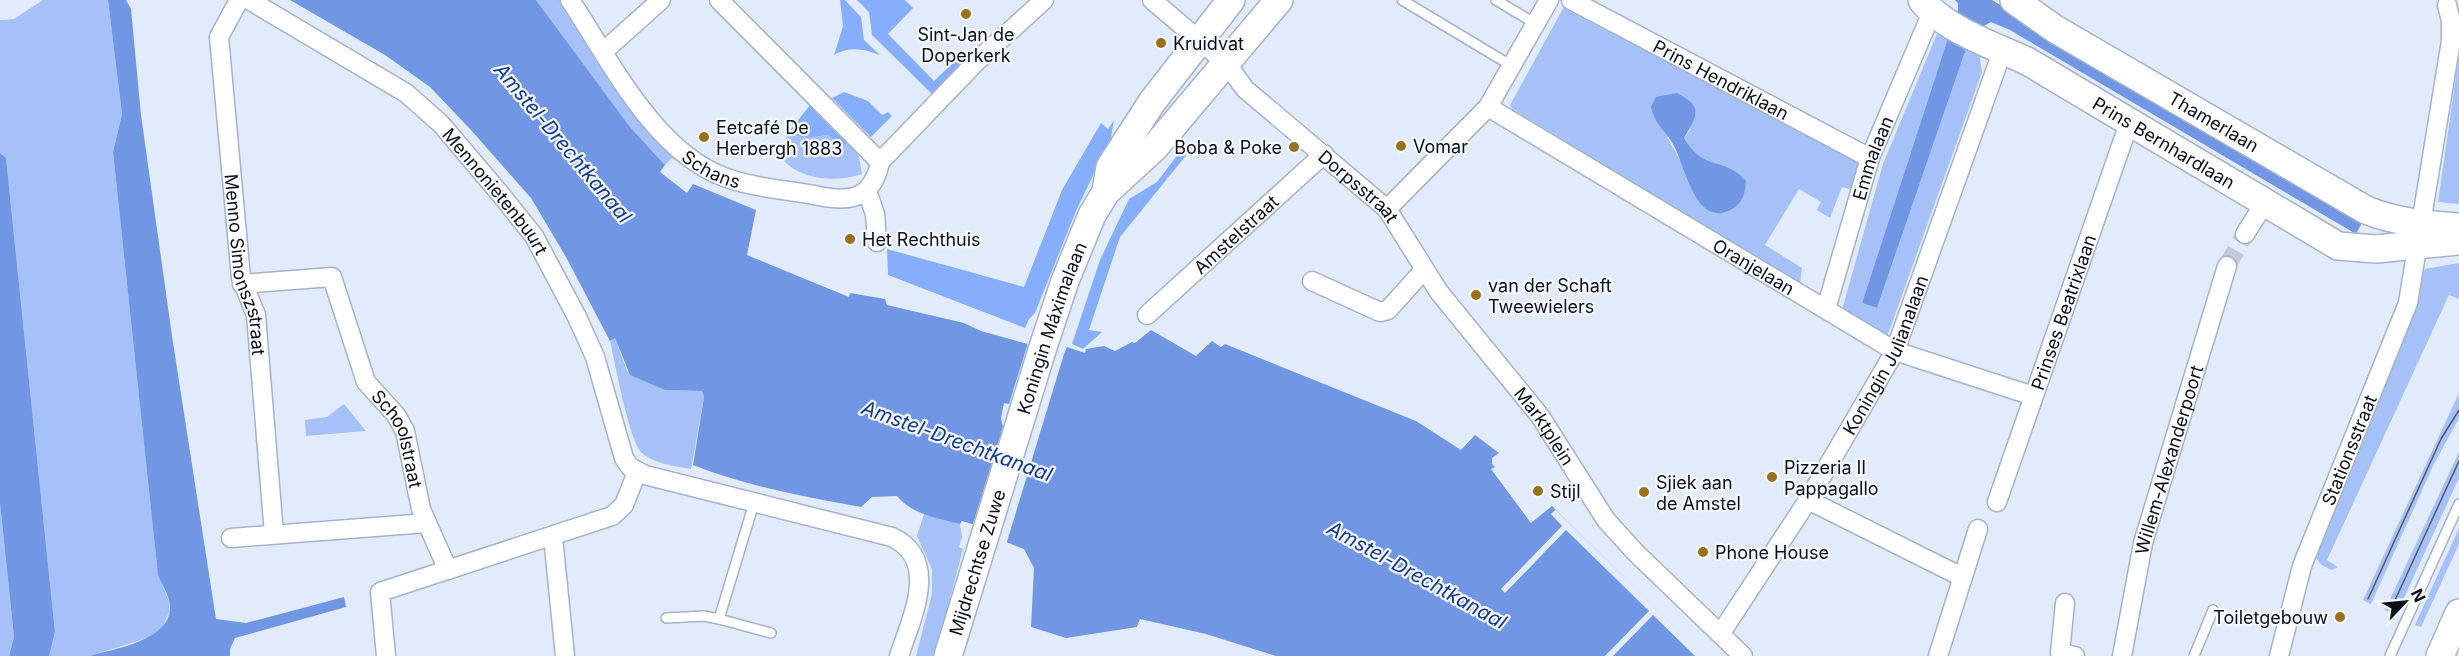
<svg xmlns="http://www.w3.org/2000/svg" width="2459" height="656" viewBox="0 0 2459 656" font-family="Inter,sans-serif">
<rect width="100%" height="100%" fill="#e2ebfc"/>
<!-- green -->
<g fill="#a5c1f8" fill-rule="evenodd">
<polygon points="43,0 108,0 122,114 113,152 158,574 169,601 169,612 161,631 150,637 90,656 49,656 55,632 6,158 0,153 0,20 14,19"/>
<polygon points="536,0 562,0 680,156 676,161 672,158 665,165 630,127"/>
<path d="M1565 5 1862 163 1853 190 1842 187 1830 218 1817 210 1821 202 1799 189 1765 245 1802 268 1800 284 1512 109 1510 105ZM1691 129 1684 138C1692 152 1699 159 1715 164L1687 180 1685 169 1667 137Z"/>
<polygon points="1939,29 1949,35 1862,303 1877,308 1967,46 1979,52 1982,72 1887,337 1842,310 1883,164"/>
<polygon points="2459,55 2459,204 2438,202"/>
<path d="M787 134 807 138 828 135 843 145 848 142 858 152 862 174C837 183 801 180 783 160Z"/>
<path d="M2459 263V299L2449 295 2327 560 2338 567 2332 570C2322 566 2317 563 2315 552L2416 299 2425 269Z"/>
<path d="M615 338 627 371 665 390 702 391 704 397 691 469C676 466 654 464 642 453 629 441 615 362 610 341Z"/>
<polygon points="2459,393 2459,418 2433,466 2371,604 2363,600"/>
<polygon points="344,404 366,431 306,436 305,420 327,417"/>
<polygon points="2459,452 2459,478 2396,615 2385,610"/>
<polygon points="0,503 14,637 9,656 0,656"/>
<polygon points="924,514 960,524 962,537 959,547 963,549 935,656 916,656 932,594 932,569 917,536"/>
<polygon points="2459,528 2459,544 2421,627 2415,625"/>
</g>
<!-- forest -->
<g fill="#87aefd">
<path d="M840 0H845L861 17 864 40 880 55C864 49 850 46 834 55L843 26Z"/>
<polygon points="857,0 905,0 913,8 888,34 934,81 958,58 963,63 932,94 872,35 869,12"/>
<polygon points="844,92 868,101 882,115 888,112 892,116 871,137 832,98"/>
<polygon points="811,104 848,142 843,146 828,135 807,138 787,134"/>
<polygon points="1114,120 1111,138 1076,211 1035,313 1029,319 1025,328 888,275 887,249 1024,287 1062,190 1101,123 1108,129"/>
<polygon points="1185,145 1192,148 1120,237 1089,330 1102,332 1083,349 1072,344 1100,260 1129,199 1157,182"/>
</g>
<!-- water -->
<g fill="#7197e4">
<path d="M108 0H126L131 9 141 115 172 336 216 619 246 623 344 597 346 607 235 638 230 649V656H90C116 648 178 640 169 600 167 592 161 583 158 575L113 152 122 114Z"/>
<path d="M290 0H536L630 127 665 165 660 172 687 193 693 184 756 210 747 255 849 297 850 293 885 299 887 305 964 323 981 331 1064 354 1067 347 1085 353 1086 349 1104 346 1115 351 1132 342 1135 343 1151 330 1196 356 1212 341 1221 347 1225 344 1416 421 1461 450 1475 435 1499 453 1492 458V464L1495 467 1491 469 1531 523 1552 506 1704 656H1276L1206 634 1140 619 1137 627 1066 638 1031 627 1034 568 1024 549 1006 542 1008 535 962 521 960 524C937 518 913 515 897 496L872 497 861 507C805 497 747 486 693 465L704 397 702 391 665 390 630 375 615 338 610 341 566 257 531 198 471 130 430 87 385 55Z"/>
<polygon points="1955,0 1992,0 2364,219 2356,234 2010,30 1991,22 1980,28 1958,16 1958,3"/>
<polygon points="1949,35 1967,46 1877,308 1862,303"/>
<path d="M1677 93C1704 107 1697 116 1684 138 1703 172 1724 156 1746 181 1745 193 1743 203 1732 209 1696 230 1685 166 1674 146 1666 130 1656 127 1651 107L1656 97Z"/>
<polygon points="0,153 6,158 55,632 49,656 9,656 14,637 0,503"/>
</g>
<!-- pier -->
<g fill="#e2ebfc">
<polygon points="1028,343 1064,354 1006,545 1005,537 972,527 1003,427 1001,418 1004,403 1009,404"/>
<polygon points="1555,510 1556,510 1705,656 1695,656 1653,615 1613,656 1605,656 1649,611 1566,530 1505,593 1501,589 1562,526 1551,514"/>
</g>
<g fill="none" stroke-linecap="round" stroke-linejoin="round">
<!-- street-tunnel -->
<polyline stroke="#c2cada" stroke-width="18" stroke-dasharray="18 9" stroke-linecap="butt" points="2227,266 2245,234"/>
<!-- lane casing -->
<g stroke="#a4b2cc" stroke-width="12">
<g id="lane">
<polyline points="1402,0 1512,66"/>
<polyline points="1496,0 1536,24"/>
<polyline points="754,503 719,619 771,633"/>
<polyline points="666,618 704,616 719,619"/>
<polyline points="2194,656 2213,610"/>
<polyline points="2390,656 2459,504"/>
</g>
</g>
<!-- street casing -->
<g stroke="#a4b2cc" stroke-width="21">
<g id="street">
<path id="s1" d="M239 0 219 37 241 278 256 315 274 534"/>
<path id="s2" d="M249 0 406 93 441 124 502 196 534 236 577 317 595 357 624 458 630 467 645 475 892 537C941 560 911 619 899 656"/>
<path id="s3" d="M570 0C610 60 654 151 724 177 753 188 789 190 819 196 853 203 873 197 880 162L977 61 1044 0"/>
<polyline points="719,0 880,162"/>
<path id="s4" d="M1152 0 1227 64 1245 89 1387 209 1439 292 1540 416 1606 520 1636 553 1743 656"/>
<path id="s5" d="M1571 0 1870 158"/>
<polyline points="604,51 661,0"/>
<path id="s6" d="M1488 107 1895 351 2033 396"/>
<polyline points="867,191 875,214 877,242"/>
<polyline points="1387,209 1488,107 1549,0"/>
<polyline points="2245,234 2264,204"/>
<polyline points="1312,281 1380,312 1388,310 1424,270"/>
<path id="s7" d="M242 284 332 277 366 382 396 415 405 431 421 509 427 523"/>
<path id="s8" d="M1826 309 1870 158 1932 12"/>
<path id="s9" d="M1147 315 1324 154"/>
<polyline points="1808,500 1962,577"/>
<path id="s10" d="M1997 502 2129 123"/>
<polyline points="553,537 565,656"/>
<polyline points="231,538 427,523 448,570"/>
<polyline points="2065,603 2060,653 2075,656"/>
<path id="s11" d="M1721 633 1808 500 1895 351 2002 52"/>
<polyline points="386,656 380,592 612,516 624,505 637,472"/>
<polyline points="1938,656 1978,529"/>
<path id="s12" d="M2122 656 2143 543 2227 266"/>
<path id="s13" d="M2279 656 2302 566 2408 303 2451 41V21L2447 5"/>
</g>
</g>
<!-- secondary casing -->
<g stroke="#a4b2cc" stroke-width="30">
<g id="secondary">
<path id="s14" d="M1922 0C1944 29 1994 46 2027 61L2338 246 2376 249 2459 241"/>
<path id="s15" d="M2014 0 2055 29 2366 210C2396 222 2427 225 2459 227"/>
<polyline points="1106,191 1110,167 1152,102 1231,0"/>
<path id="s16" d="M948 656 1043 347 1065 281 1092 215 1106 192 1155 147 1279 0"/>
<polyline points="2440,656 2459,613"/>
</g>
</g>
<!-- lane -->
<use href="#lane" stroke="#fff" stroke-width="9"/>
<!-- street -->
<use href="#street" stroke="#fff" stroke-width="18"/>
<!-- secondary -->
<use href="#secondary" stroke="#fff" stroke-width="27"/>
<!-- tram -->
<g stroke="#545a66" stroke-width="1.5">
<polyline points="2368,599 2441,439 2459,410"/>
<polyline points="2390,611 2459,461"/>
</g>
</g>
<!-- markers -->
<g fill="#97721c" stroke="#f5f8fe" stroke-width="2">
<circle cx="966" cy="14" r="6"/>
<circle cx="1161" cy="43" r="6"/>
<circle cx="704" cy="137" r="6"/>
<circle cx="1401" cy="146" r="6"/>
<circle cx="1294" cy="147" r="6"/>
<circle cx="850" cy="239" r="6"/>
<circle cx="1476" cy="295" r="6"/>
<circle cx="1772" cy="477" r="6"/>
<circle cx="1538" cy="491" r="6"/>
<circle cx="1644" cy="492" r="6"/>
<circle cx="1703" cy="552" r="6"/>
<circle cx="2340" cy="617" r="6"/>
</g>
<g text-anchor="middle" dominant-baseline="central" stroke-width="4.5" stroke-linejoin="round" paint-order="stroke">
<!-- poi labels -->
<g font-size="18" fill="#0a0f18" stroke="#f5f8fe" text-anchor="start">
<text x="966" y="34" text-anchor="middle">Sint-Jan de<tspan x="966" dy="21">Doperkerk</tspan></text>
<text x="1173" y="43">Kruidvat</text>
<text x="716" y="127">Eetcafé De<tspan x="716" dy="21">Herbergh 1883</tspan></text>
<text x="1413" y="146">Vomar</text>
<text x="1282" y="147" text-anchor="end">Boba &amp; Poke</text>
<text x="862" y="239">Het Rechthuis</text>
<text x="1488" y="285">van der Schaft<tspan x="1488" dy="21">Tweewielers</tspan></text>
<text x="1784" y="467">Pizzeria Il<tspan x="1784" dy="21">Pappagallo</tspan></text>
<text x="1656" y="482">Sjiek aan<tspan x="1656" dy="21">de Amstel</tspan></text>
<text x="1550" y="491">Stijl</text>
<text x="1715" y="552">Phone House</text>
<text x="2328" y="617" text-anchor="end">Toiletgebouw</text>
</g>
<!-- street labels -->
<g font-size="18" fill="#0a0f18" stroke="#f5f8fe">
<text stroke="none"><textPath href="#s5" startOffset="170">Prins Hendriklaan</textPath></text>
<text stroke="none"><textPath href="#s15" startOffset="234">Thamerlaan</textPath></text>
<text stroke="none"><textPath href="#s14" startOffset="282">Prins Bernhardlaan</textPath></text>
<text stroke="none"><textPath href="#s8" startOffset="158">Emmalaan</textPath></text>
<text stroke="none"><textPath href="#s3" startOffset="224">Schans</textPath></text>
<text stroke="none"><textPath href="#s4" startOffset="279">Dorpsstraat</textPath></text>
<text stroke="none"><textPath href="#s2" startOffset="316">Mennonietenbuurt</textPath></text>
<text stroke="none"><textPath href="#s9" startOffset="120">Amstelstraat</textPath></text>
<text stroke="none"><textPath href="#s1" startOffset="272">Menno Simonszstraat</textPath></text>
<text stroke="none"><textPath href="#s6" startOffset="310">Oranjelaan</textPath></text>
<text stroke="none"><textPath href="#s10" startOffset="201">Prinses Beatrixlaan</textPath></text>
<text stroke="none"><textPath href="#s16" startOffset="344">Koningin Máximalaan</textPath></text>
<text stroke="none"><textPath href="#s11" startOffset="324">Koningin Julianalaan</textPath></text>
<text stroke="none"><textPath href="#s4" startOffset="584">Marktplein</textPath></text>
<text stroke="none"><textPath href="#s7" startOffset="268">Schoolstraat</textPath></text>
<text stroke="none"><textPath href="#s13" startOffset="218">Stationsstraat</textPath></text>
<text stroke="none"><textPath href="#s12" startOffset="202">Willem-Alexanderpoort</textPath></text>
<text stroke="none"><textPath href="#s16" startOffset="98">Mijdrechtse Zuwe</textPath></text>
</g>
<!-- water labels -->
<g font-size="20" font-style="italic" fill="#123890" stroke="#f5f8fe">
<text transform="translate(563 143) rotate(50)">Amstel-Drechtkanaal</text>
<text transform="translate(957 441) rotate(20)">Amstel-Drechtkanaal</text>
<text transform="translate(1417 575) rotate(29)">Amstel-Drechtkanaal</text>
</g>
</g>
<!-- north arrow -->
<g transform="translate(2405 602) rotate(64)" stroke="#f5f8fe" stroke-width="4.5" paint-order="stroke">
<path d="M0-4.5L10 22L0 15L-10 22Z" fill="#0a0f18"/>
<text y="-9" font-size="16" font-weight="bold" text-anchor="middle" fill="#0a0f18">N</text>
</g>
</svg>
